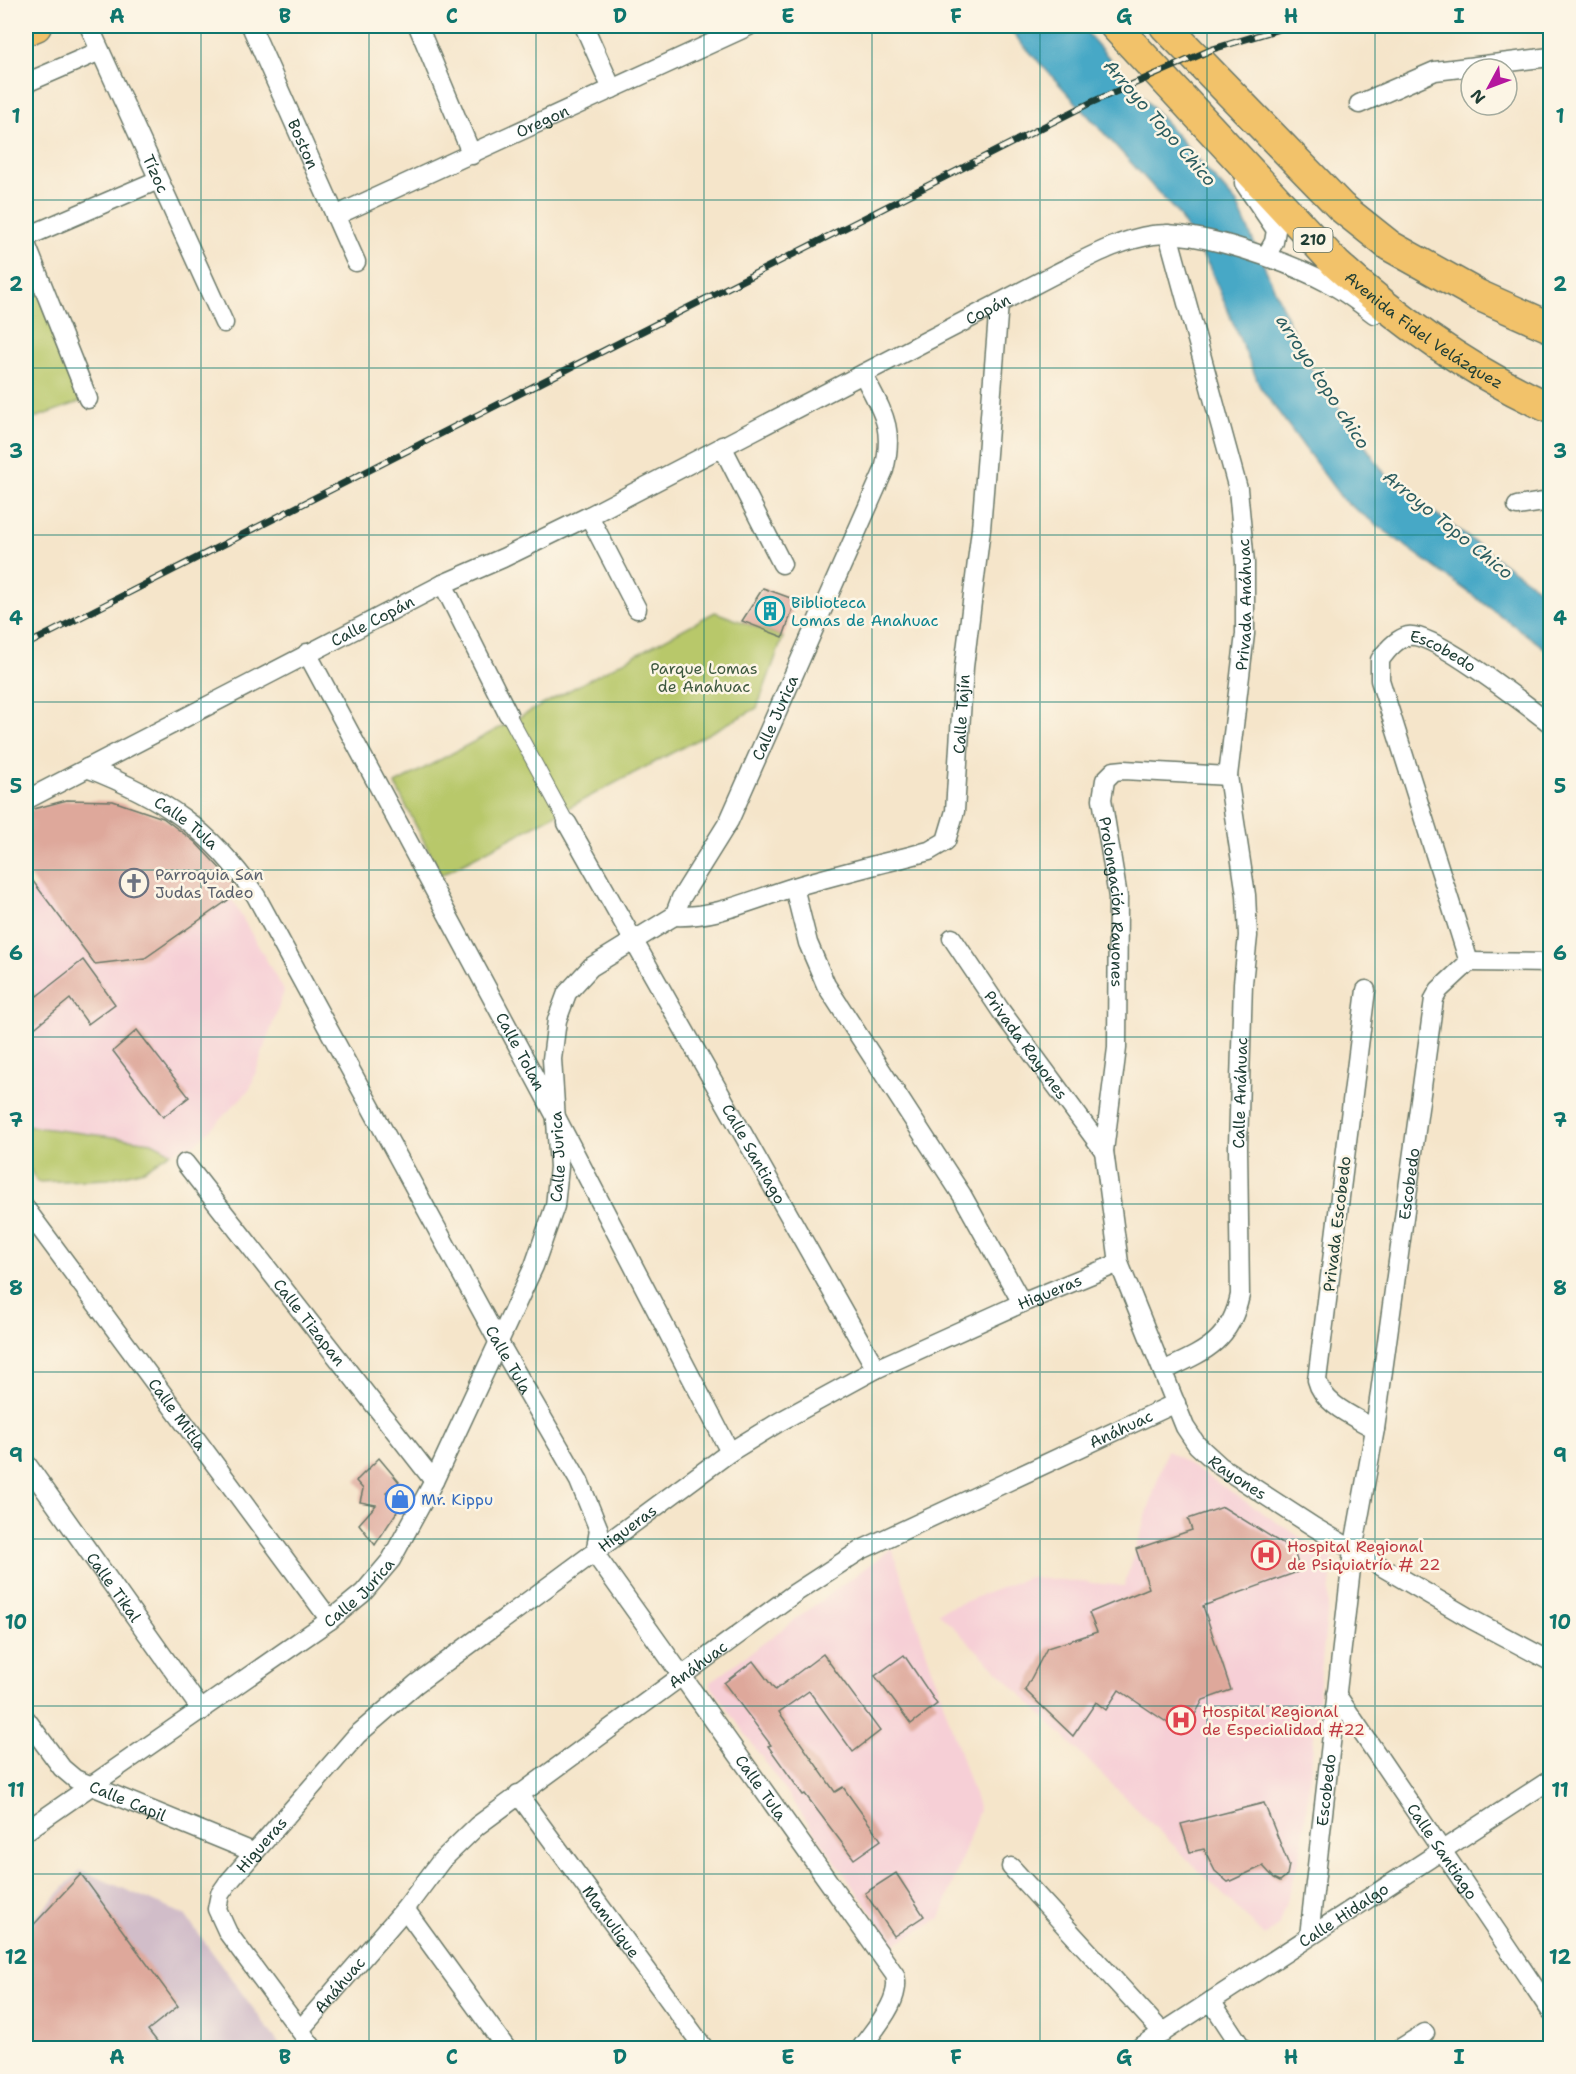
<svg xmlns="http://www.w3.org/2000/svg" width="1576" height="2074" viewBox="0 0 1576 2074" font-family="'Shantell Sans',sans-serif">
<rect width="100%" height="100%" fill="#fcf5e5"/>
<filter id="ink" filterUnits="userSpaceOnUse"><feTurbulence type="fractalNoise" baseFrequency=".0167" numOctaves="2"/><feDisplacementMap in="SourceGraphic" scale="12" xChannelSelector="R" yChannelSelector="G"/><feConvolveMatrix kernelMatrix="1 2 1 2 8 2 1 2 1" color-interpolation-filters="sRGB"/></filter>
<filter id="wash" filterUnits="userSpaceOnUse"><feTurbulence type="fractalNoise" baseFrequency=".008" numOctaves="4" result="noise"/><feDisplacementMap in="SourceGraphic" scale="24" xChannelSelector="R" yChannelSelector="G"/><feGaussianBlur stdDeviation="1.35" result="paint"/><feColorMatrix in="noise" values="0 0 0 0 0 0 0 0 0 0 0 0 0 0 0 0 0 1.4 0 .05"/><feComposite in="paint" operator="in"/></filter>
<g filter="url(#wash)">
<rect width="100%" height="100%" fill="#f5e5ca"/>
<!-- built -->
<g fill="#f6cfd6">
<polygon points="36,886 95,964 145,958 231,898 284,991 250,1089 196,1144 171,1152 152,1142 26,1126 26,894"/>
<polygon points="1167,1450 1333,1559 1302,1849 1279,1924 1265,1936 938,1612 1029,1577 1124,1586"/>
<polygon points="892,1548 979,1810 940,1919 894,1944 709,1683"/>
</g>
<!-- industrial -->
<polygon fill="#d1bdc9" points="80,1870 185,1915 282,2048 26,2048 26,1928"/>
<!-- green -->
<g fill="#b8c86b" stroke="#6c8250" stroke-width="1.5">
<polygon points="26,244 88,399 26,421"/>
<polygon points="715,612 783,637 757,708 441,875 395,784"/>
<polygon points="26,1126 152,1142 171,1152 144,1170 108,1179 37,1182 26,1162"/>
</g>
<!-- water -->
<polygon fill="#47a8c6" stroke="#33727d" stroke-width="1.5" points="1006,26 1081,26 1237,204 1306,361 1389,480 1550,597 1550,652 1343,500 1260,387 1209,266 1178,214"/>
<g id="blocks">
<!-- building -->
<g fill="#dea89b">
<polygon points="763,588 796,600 783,637 742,621"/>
<polygon points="67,800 113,801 163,818 195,842 230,879 234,884 231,898 145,958 95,964 26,872 26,811"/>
<polygon points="83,960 115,1004 88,1024 70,999 26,1035 26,981 37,996"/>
<polygon points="137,1030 189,1097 163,1117 113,1051"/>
<polygon points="379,1458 399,1482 386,1492 404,1511 398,1510 375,1545 359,1524 376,1505 360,1502 363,1489 356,1481"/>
<polygon points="1223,1507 1294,1551 1300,1571 1203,1606 1231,1690 1203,1700 1184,1734 1119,1690 1106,1710 1096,1702 1073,1736 1025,1690 1047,1648 1097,1632 1089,1613 1149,1588 1136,1549 1192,1530 1188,1519"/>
<polygon points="823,1654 880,1731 853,1752 809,1691 779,1712 835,1792 843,1787 881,1840 854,1859 805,1794 803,1795 768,1746 771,1745 724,1683 753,1661 775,1690"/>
<polygon points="904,1655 937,1704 911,1724 875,1676"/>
<polygon points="1264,1803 1289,1865 1287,1875 1280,1881 1274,1878 1263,1866 1228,1882 1215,1871 1204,1849 1190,1852 1181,1824"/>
<polygon points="896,1873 924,1916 894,1936 865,1893"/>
<polygon points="81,1874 178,2006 148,2030 163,2049 26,2049 26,1933"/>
</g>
</g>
</g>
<g filter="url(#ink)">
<use href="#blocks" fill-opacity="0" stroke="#6a7868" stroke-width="1.5"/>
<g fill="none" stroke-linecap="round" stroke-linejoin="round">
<!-- pedestrian casing -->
<g stroke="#6a7868" stroke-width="16">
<polyline id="pedestrian" points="508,714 567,823"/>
</g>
<!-- minor casing -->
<g stroke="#6a7868" stroke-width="21">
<g id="minor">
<path id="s1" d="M89 26 224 323"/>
<path id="s2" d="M251 26 356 262"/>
<polyline points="418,26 472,155"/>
<polyline points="584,26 612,89"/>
<polyline points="26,83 100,51"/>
<polyline points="1359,104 1435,71 1550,57"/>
<polyline points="1244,183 1276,230 1274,242 1266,256"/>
<path id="s3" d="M335 216 749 26"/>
<polyline points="26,237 158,180"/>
<polyline points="26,244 88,399"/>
<polyline points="722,446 782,564"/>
<polyline points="1517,506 1550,501"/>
<polyline points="589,516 637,609"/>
<polyline points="443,584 508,714"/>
<path id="s4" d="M307 653 555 1115 730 1452"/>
<path id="s5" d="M87 768C162 797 211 829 256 896L498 1341 579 1481 599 1530 595 1554 895 1975C902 2000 875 2028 861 2048"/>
<path id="s6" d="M1228 776 1124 770 1114 771 1105 780 1102 799 1118 897 1117 1048 1104 1151 1119 1263 1185 1427 1197 1445 1220 1466 1314 1527 1471 1619 1550 1661"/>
<path id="s7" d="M26 800 443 584 503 558 589 516 1055 274C1086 259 1118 240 1153 235 1199 229 1291 263 1332 285 1347 293 1361 304 1374 314"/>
<path id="s8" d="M567 823 876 1369"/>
<polyline points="794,887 808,943 826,985 962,1195 1022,1303"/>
<path id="s9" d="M674 916C716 918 754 899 794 887 839 874 884 863 929 851L946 841 955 811 964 667 981 529 999 303"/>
<path id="s10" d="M952 938 1001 1011 1104 1151"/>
<path id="s11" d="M1469 962 1380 680V660C1387 650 1396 639 1408 636 1433 631 1527 706 1550 723"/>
<polyline points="1469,962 1550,963"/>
<path d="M1366 990 1317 1380C1323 1405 1355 1417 1375 1429"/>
<path id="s12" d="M185 1163 434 1481"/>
<path id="s13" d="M26 1209 330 1620"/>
<path id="s14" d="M1163 1371C1203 1352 1230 1343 1240 1295L1238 1146 1243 983 1248 936 1246 895 1228 776 1245 634V563L1238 489 1168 234"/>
<path id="s15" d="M26 1463 202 1711"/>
<path id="s16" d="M1336 1694 1550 2010"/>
<path id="s17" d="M26 1719 62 1768 75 1779 253 1852"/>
<path id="s18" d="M518 1794 704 2048"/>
<path id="s19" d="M26 1831 330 1620 363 1593 391 1560 434 1481 534 1266 555 1206 559 1167 552 1059 557 1020 567 993 591 967 674 916 681 898 729 821 884 470C895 426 882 412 863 374"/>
<polyline points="1011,1867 1163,2033"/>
<polyline points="405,1909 506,2048"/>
<path id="s20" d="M1309 1936 1353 1551 1375 1429 1434 999 1439 990 1469 962"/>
<polyline points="1211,2001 1242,2048"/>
<path id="s21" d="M300 2030 405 1909 441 1861 477 1826 795 1593 861 1550 1176 1403"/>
<path id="s22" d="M313 2048 228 1933 217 1909 220 1894 227 1884 357 1735 416 1684 730 1452 779 1422 876 1369 1022 1303 1119 1263"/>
<path id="s23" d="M1139 2048 1550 1780"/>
<polyline points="1401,2048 1425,2033"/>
</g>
</g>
<!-- trunk casing -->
<g stroke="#6a7868" stroke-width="33">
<g id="trunk">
<path id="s24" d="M1115 26 1336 264C1401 323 1471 372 1550 408"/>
<polyline points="1165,26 1341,207 1390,246 1478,295 1550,327"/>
<polyline points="26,30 36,26"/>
</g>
</g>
<!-- pedestrian -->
<use href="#pedestrian" stroke="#fff" stroke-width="14"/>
<!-- minor -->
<use href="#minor" stroke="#fff" stroke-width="18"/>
<!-- trunk -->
<use href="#trunk" stroke="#f2c26a" stroke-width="30"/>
<!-- rail casing -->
<g stroke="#1f3d34" stroke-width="7">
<polyline id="rail" points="26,645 1090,103 1213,49 1289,26"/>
</g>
<!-- rail -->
<use href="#rail" stroke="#fcf5e5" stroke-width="4.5" stroke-dasharray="14" stroke-linecap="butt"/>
</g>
</g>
<!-- grid -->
<path fill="none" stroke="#0f766e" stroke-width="1.5" stroke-opacity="0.55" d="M201 26V2048M369 26V2048M536 26V2048M704 26V2048M872 26V2048M1040 26V2048M1207 26V2048M1375 26V2048M26 200H1550M26 368H1550M26 535H1550M26 702H1550M26 870H1550M26 1037H1550M26 1204H1550M26 1372H1550M26 1539H1550M26 1706H1550M26 1874H1550"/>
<!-- icons -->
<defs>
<g id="building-ring" transform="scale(1.5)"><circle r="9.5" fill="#fcf5e5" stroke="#0f9aa8" stroke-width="1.5"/><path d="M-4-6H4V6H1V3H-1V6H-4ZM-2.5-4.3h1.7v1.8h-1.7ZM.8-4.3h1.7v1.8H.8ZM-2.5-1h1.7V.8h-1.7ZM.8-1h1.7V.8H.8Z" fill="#0f9aa8"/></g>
<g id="church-ring" transform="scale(1.5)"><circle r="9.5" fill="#fcf5e5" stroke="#6b7280" stroke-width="1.5"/><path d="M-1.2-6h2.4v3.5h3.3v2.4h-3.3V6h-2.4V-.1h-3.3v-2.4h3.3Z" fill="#6b7280"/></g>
<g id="shop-ring" transform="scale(1.5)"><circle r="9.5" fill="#fcf5e5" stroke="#3f7fe0" stroke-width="1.5"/><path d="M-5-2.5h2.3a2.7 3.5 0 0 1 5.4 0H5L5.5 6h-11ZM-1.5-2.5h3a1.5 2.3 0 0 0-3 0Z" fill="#3f7fe0"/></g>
<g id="hospital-ring" transform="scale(1.5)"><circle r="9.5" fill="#fcf5e5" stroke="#e0444e" stroke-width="1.5"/><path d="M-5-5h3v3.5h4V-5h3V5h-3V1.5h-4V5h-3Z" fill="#e0444e"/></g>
</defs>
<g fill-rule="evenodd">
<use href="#building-ring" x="770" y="611"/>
<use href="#church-ring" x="134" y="883"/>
<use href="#shop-ring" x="400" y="1499"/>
<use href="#hospital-ring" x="1266" y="1555"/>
<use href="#hospital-ring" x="1181" y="1720"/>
</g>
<g text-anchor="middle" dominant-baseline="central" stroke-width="5" stroke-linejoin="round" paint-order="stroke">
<!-- shield labels -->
<rect fill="#fcf5e5" stroke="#617469" stroke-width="1.5" x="1293.5" y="228" width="39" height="24" rx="4.5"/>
<g font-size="15" font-weight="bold" fill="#1f3d34">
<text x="1313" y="240">210</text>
</g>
<!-- street labels -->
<g font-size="16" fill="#1f3d34" stroke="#fcf5e5">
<text stroke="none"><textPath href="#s3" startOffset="228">Oregon</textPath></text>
<text stroke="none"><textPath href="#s2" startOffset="129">Boston</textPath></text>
<text stroke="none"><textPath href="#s1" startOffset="162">Tízoc</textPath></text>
<text stroke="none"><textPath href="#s7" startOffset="1080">Copán</textPath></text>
<text stroke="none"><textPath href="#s24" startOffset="435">Avenida Fidel Velázquez</textPath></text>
<text stroke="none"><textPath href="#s14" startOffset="807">Privada Anáhuac</textPath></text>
<text stroke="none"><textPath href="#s7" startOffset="390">Calle Copán</textPath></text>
<text stroke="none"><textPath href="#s11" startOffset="392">Escobedo</textPath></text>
<text stroke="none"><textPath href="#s9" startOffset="412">Calle Tajín</textPath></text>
<text stroke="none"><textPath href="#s19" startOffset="1418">Calle Jurica</textPath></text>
<text stroke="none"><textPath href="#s5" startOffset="114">Calle Tula</textPath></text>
<text stroke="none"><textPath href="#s6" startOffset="250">Prolongación Rayones</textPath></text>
<text stroke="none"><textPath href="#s10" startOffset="130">Privada Rayones</textPath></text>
<text stroke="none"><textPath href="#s4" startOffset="452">Calle Tolan</textPath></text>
<text stroke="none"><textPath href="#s14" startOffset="316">Calle Anáhuac</textPath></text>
<text stroke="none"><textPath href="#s8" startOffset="380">Calle Santiago</textPath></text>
<text stroke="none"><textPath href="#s19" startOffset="896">Calle Jurica</textPath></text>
<text stroke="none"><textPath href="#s20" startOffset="759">Escobedo</textPath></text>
<text transform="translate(1337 1224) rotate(-83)">Privada Escobedo</text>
<text stroke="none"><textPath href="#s22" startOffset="1221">Higueras</textPath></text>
<text stroke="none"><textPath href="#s12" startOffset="202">Calle Tizapan</textPath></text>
<text stroke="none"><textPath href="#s5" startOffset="744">Calle Tula</textPath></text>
<text stroke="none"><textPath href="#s13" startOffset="255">Calle Mitla</textPath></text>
<text stroke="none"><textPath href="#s21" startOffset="1030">Anáhuac</textPath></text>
<text stroke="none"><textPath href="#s6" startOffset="864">Rayones</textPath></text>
<text stroke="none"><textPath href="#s22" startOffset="735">Higueras</textPath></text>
<text stroke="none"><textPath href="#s15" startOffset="152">Calle Tikal</textPath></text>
<text stroke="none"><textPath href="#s19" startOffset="410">Calle Jurica</textPath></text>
<text stroke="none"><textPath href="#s21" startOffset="544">Anáhuac</textPath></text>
<text stroke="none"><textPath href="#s5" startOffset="1248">Calle Tula</textPath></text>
<text stroke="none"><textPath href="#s20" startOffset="147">Escobedo</textPath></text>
<text stroke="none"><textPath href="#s17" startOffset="135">Calle Capil</textPath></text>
<text stroke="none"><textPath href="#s22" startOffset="249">Higueras</textPath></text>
<text stroke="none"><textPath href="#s16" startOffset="190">Calle Santiago</textPath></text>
<text stroke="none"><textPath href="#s23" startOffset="244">Calle Hidalgo</textPath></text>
<text stroke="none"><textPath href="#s18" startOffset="158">Mamulique</textPath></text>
<text stroke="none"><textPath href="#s21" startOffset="60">Anáhuac</textPath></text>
</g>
<!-- culture labels -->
<g font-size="16" fill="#0d838f" stroke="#fcf5e5" text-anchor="start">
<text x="791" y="602">Biblioteca<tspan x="791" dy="18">Lomas de Anahuac</tspan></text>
</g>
<!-- park labels -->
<g font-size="16" fill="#3e593f" stroke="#fcf5e5">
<text x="704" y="668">Parque Lomas<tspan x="704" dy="18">de Anahuac</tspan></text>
</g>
<!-- worship labels -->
<g font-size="16" fill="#5b616d" stroke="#fcf5e5" text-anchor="start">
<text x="155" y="874">Parroquia San<tspan x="155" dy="18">Judas Tadeo</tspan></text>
</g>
<!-- shop labels -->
<g font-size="16" fill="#366cbe" stroke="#fcf5e5" text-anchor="start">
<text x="421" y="1499">Mr. Kippu</text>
</g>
<!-- health labels -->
<g font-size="16" fill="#be3a42" stroke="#fcf5e5" text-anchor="start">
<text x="1287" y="1546">Hospital Regional<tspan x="1287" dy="18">de Psiquiatría # 22</tspan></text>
<text x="1202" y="1711">Hospital Regional<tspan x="1202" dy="18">de Especialidad #22</tspan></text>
</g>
<!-- water labels -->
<g font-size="18" font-style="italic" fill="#2b5d60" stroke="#fcf5e5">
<text transform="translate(1160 123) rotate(49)">Arroyo Topo Chico</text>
<text transform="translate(1323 382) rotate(57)">arroyo topo chico</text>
<text transform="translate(1448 525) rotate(39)">Arroyo Topo Chico</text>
</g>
</g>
<!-- margin -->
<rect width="1576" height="2074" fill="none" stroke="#fcf5e5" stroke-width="66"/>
<!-- north arrow -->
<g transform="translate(1489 87) rotate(229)"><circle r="28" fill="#fcf5e5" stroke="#a4ab9e" stroke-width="1.5"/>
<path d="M0-4.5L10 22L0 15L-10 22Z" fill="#b5179e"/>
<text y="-9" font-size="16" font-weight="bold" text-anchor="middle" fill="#1f3d34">N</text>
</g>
<rect x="33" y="33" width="1510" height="2008" fill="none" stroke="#0f766e" stroke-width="2"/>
<g font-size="20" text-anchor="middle" font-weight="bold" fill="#0f766e">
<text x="117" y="23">A</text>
<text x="285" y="23">B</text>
<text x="452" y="23">C</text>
<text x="620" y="23">D</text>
<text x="788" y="23">E</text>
<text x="956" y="23">F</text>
<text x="1124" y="23">G</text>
<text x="1291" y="23">H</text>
<text x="1459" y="23">I</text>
<text x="16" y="123">1</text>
<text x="1560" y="123">1</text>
<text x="16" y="291">2</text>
<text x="1560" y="291">2</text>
<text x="16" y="458">3</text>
<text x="1560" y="458">3</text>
<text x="16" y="625">4</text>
<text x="1560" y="625">4</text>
<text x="16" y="793">5</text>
<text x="1560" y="793">5</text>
<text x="16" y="960">6</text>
<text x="1560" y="960">6</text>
<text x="16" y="1127">7</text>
<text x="1560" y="1127">7</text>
<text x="16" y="1295">8</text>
<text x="1560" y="1295">8</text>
<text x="16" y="1462">9</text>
<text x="1560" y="1462">9</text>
<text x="16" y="1629">10</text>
<text x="1560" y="1629">10</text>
<text x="16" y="1797">11</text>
<text x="1560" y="1797">11</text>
<text x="16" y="1964">12</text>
<text x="1560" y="1964">12</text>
<text x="117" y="2064">A</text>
<text x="285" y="2064">B</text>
<text x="452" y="2064">C</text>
<text x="620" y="2064">D</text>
<text x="788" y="2064">E</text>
<text x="956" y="2064">F</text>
<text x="1124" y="2064">G</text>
<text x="1291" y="2064">H</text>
<text x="1459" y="2064">I</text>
</g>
</svg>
